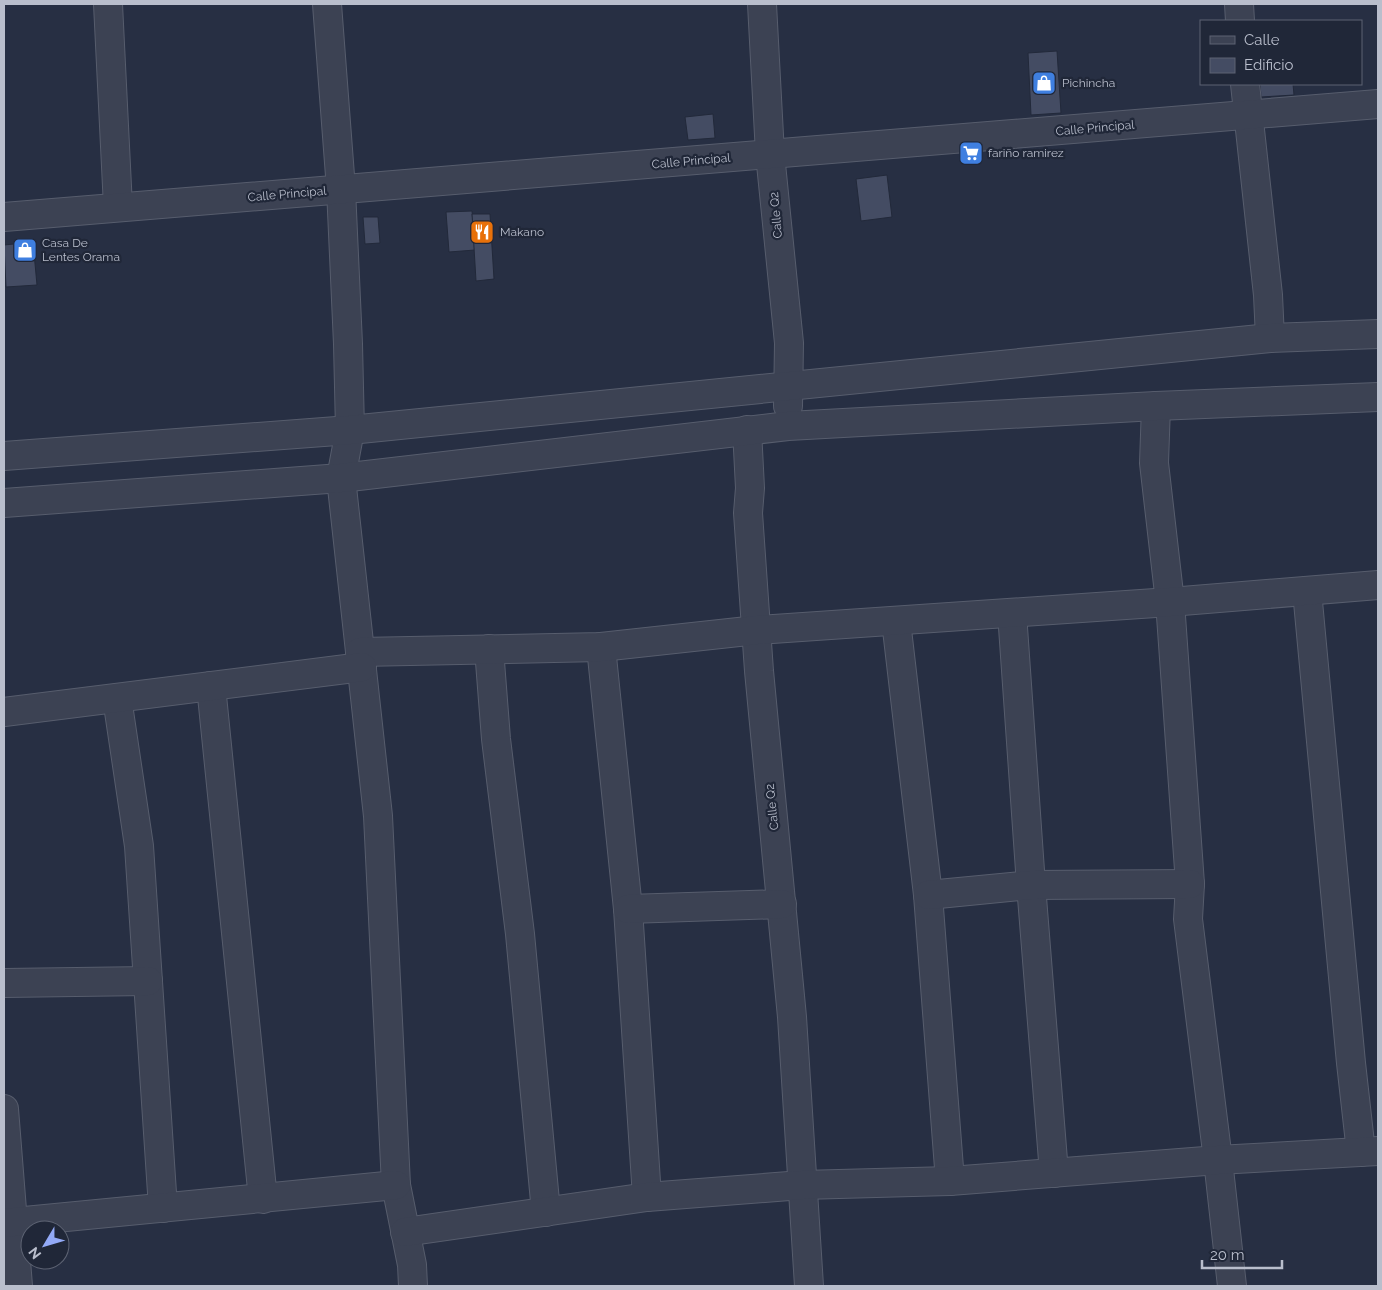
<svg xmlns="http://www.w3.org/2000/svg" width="1382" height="1290" viewBox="0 0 1382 1290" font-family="Raleway,sans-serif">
<rect width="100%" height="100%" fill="#272f43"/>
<!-- building -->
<g fill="#444c63" stroke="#22293a">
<polygon points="1057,51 1061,113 1031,115 1028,53"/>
<polygon points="1260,84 1293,84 1294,95 1261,97"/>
<polygon points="713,114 715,138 688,140 685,117"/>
<polygon points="887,175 892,217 861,221 856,179"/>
<polygon points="472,211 475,250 449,252 446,212"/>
<polygon points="472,214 490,214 494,279 476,281"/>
<polygon points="363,217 378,217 380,243 365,244"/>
<polygon points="33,242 37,285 6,287 4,245"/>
</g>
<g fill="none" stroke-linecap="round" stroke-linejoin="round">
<!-- street casing -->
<g stroke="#575d6d" stroke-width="30">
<g id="street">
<polyline points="108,4 118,207"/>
<polyline points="327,4 341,189 348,344 350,430 341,478 378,816 396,1185 412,1265 413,1286"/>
<polyline points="762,4 770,154 789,343 788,406"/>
<polyline points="1239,4 1240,21"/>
<polyline points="1245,84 1268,295 1270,338"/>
<polyline points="4,217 1378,104"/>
<polyline points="1156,406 1154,463 1170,602 1190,884 1188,919 1218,1160 1232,1286"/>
<polyline points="747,430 750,488 748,513 759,671 792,1017 809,1286"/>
<polyline points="4,456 350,430 1270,338 1378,334"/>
<polyline points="4,503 341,478 788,426 1156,406 1378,397"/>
<polyline points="1307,591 1351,1063 1361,1152"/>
<polyline points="1012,613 1031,885 1054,1173"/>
<polyline points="896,621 928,895 950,1181"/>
<polyline points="601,647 628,909 647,1197"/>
<polyline points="489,649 496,739 520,934 546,1212"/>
<polyline points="360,652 601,647 757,630 1170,602 1378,585"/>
<polyline points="211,686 263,1199"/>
<polyline points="117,698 139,846 163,1208"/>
<polyline points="4,712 362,667"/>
<polyline points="928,895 1031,885 1190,884"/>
<polyline points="628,909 782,904"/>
<polyline points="4,983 148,981"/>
<polyline points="4,1109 18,1286"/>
<polyline points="4,1223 396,1185"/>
<polyline points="405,1232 647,1197 802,1185 950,1181 1218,1160 1378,1151"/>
</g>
</g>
<!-- street -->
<use href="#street" stroke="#3c4253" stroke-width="28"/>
</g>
<!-- icons -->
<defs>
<g id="shop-square" transform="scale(1.25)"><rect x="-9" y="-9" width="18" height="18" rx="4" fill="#3f7fe0" stroke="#202738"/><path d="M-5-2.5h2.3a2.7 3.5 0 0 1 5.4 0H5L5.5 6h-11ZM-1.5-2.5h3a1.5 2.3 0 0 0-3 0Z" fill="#fff"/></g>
<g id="supermarket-square" transform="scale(1.25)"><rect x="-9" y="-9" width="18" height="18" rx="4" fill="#3f7fe0" stroke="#202738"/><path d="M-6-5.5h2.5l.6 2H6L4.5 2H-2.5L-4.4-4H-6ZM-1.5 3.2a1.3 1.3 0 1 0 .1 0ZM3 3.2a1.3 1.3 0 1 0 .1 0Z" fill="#fff"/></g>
<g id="restaurant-square" transform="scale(1.25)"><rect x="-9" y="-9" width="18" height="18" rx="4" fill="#e8710a" stroke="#202738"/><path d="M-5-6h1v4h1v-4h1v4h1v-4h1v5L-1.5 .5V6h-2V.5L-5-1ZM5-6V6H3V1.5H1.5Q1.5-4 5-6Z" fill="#fff"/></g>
</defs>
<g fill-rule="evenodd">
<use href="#shop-square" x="1044" y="83"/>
<use href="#supermarket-square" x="971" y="153"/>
<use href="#restaurant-square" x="482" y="232"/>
<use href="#shop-square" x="25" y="250"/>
</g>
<g text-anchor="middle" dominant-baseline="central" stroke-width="4.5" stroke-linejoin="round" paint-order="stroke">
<!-- poi labels -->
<g font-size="12" fill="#b9becc" stroke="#202738" text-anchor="start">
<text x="1062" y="83">Pichincha</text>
<text x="988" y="153">fariño ramirez</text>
<text x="500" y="232">Makano</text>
<text x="42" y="243">Casa De<tspan x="42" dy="14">Lentes Orama</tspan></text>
</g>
<!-- street labels -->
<g font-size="12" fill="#b9becc" stroke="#202738">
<text transform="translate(1095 128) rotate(-5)">Calle Principal</text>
<text transform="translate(691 161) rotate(-5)">Calle Principal</text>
<text transform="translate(287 194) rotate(-5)">Calle Principal</text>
<text transform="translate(776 215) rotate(-95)">Calle Q2</text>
<text transform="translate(772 807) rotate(-96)">Calle Q2</text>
</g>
</g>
<!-- border -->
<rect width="1382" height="1290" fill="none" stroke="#b9becc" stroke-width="10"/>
<!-- legend -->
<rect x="1200" y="20" width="162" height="65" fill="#202738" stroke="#5d6373"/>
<rect x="1210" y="36" width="25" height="8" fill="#3c4253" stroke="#5d6373"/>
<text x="1244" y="45" font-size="15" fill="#b9becc">Calle</text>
<rect x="1210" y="58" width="25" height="15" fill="#444c63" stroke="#5d6373"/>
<text x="1244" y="70" font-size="15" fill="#b9becc">Edificio</text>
<!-- north arrow -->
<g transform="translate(45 1245) rotate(232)"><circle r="24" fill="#202738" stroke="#5d6373"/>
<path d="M0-4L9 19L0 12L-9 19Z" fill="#93aaf7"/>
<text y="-8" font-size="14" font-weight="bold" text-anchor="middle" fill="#b9becc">N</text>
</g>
<!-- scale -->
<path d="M1202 1260v8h80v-8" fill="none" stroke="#b9becc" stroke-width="2.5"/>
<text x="1210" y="1260" font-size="15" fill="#b9becc" stroke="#202738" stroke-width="4" paint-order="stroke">20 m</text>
</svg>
